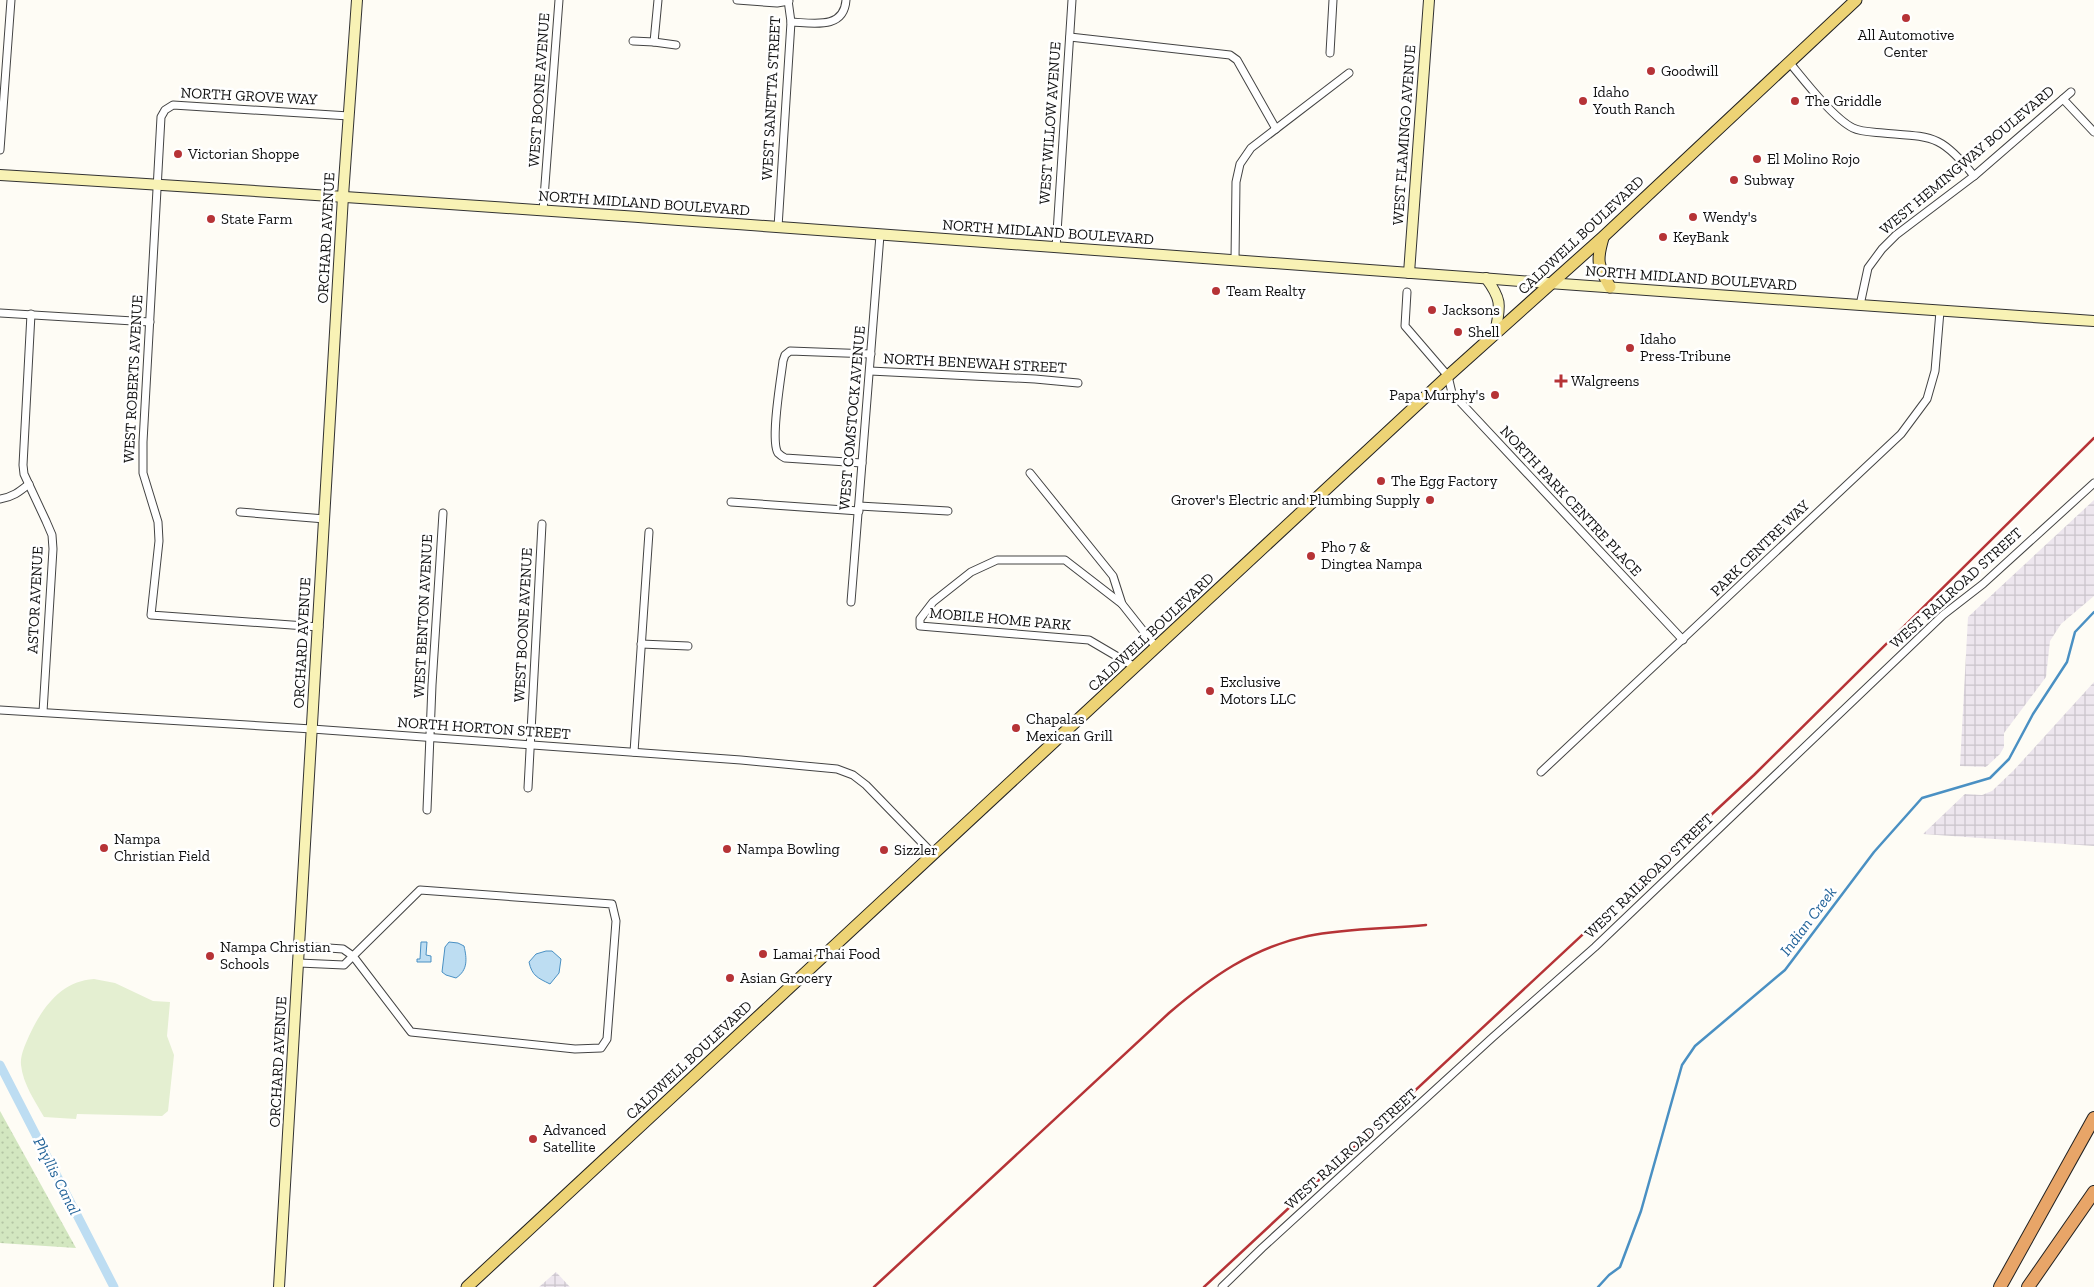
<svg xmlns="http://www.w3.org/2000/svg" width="2094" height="1287" viewBox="0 0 2094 1287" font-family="'Zilla Slab',serif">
<defs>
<pattern id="industrial-grid" width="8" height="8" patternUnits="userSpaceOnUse" patternTransform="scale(1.25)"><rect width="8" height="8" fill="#ede6ee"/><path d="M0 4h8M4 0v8" fill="none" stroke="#cac4cb"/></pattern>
<pattern id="park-dots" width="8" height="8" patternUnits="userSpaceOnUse" patternTransform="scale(1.25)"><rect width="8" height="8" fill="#d3e7c0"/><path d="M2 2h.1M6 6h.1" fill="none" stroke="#b4c5a4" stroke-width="1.8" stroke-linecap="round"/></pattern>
</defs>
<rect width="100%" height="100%" fill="#fefcf5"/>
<!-- industrial -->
<g fill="url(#industrial-grid)">
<polygon points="2094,500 2094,596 2061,624 2050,641 2046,677 2004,733 2004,747 2000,754 1986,767 1960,766 1968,617"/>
<polygon points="2094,682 2094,846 1923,834 1965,794 1982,795 1992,791 2014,770"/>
<polygon points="556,1272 570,1287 539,1287"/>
</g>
<!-- park -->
<polygon fill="url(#park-dots)" points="0,1111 76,1248 0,1243"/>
<!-- pitch -->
<path fill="#e4efd1" d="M94 979 115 983 153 1001 170 1002 167 1036 174 1055 168 1111 162 1116 77 1114 76 1119 44 1117C35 1101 23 1084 21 1065 20 1056 25 1045 29 1036 42 1008 61 981 94 979Z"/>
<!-- water -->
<g fill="#bdddf2" stroke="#4a90c3">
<polygon points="421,942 427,942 426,955 431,956 431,962 417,962 417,959 420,959"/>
<path d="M449 942 458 943 464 946C467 959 468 970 456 978L446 975 442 972 445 947Z"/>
<path d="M546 951H552L561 959 559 973 550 984C538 978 532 976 529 962L536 954Z"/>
</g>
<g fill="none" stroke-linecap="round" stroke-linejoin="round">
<!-- stream -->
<polyline stroke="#4a90c3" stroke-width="2.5" points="1598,1287 1609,1275 1620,1267 1641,1211 1682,1065 1695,1046 1785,970 1874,852 1922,798 1990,778 2009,759 2033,714 2067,662 2075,632 2094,612"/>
<!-- canal -->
<polyline stroke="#bdddf2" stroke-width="9" points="0,1065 114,1287"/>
<!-- street casing -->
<g stroke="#434343" stroke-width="9">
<g id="street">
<polyline points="737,0 777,3 789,1"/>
<path d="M791 22C813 23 844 30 846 0"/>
<polyline points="1070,37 1230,55 1237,60 1276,129"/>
<polyline points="633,41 654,42 658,0"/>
<polyline points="654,42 676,45"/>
<polyline points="1330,53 1333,0"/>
<path d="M1789 62C1804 80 1833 118 1853 128 1861 132 1873 132 1883 133 1932 137 1941 134 1974 176"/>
<polyline points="2063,99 2094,132"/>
<polyline points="0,150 11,0"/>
<polyline points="543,211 559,0"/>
<polyline points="778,227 791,22 788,0"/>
<polyline points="1056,248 1072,0"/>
<polyline points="1235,260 1236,182 1240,164 1251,148 1349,73"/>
<polyline points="1407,292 1405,326 1448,376 1452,393 1683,640"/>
<polyline points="1860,305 1868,268 1882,249 1896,235 1974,176 2071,92"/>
<polyline points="0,313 150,322"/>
<polyline points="31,314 23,465 24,474 46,521 52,535 53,549 43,712"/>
<polyline points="870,371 1035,379 1078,383"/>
<path d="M862 463 785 458C783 457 779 454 778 453 770 441 781 378 783 361L785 355 790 351 871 354"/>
<polyline points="1030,473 1113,576 1122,604 1156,647"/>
<path d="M0 499C13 497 19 492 29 484"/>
<polyline points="731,502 859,511"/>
<polyline points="859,506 948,511"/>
<polyline points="240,512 325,519"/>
<polyline points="851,602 880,235"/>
<polyline points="1122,604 1065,560 997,560 971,572 933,602 920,619 920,626 1089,640 1135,667"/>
<polyline points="319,627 151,615 159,541 158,522 143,473 143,442 161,117 165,110 173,105 349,116"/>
<polyline points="641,644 688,646"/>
<polyline points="0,710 312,729 741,760 837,769 853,775 866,785 933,854"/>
<polyline points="634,752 649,532"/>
<polyline points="1541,772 1901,434 1927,399 1935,371 1940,311"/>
<polyline points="528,788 542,524"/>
<polyline points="427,810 432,685 443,513"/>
<polygon points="420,890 612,904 616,921 607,1039 601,1048 575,1049 411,1032 353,956"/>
<polyline points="299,963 344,965 353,956 343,949 300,946"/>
<polyline points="1222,1287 1262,1248 1493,1037 1595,947 1943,615 1983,584 2094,483"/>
</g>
</g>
<!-- secondary casing -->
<g stroke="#323232" stroke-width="12">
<g id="secondary">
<path d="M0 175C698 217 1396 275 2094 321"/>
<polyline points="1409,273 1429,0"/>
<path d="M1486 278C1503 301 1500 306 1495 334"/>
<polyline points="279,1287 343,196 357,0"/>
</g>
</g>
<!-- primary casing -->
<g stroke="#212121" stroke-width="13">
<g id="primary">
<path d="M1603 238C1596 262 1598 265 1610 287"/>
<polyline points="467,1287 1448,376 1603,237 1856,0"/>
</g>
</g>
<!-- highway casing -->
<g stroke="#212121" stroke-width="14">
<g id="highway">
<polyline points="2000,1287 2094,1118"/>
<polyline points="2028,1287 2094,1192"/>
</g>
</g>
<!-- street -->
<use href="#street" stroke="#fff" stroke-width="7"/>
<!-- secondary -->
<use href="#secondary" stroke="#f8f2b5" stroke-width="10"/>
<!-- primary -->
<use href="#primary" stroke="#edd375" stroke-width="11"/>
<!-- highway -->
<use href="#highway" stroke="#e8a568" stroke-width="12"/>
<!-- rail -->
<g stroke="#b63336" stroke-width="2.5">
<path d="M874 1287 1169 1013C1210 978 1253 947 1308 936 1347 928 1387 929 1426 925"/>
<polyline points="1204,1287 1754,775 2094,438"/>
</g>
</g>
<!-- markers -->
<g fill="#b63336" stroke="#fff" stroke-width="2">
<circle cx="1906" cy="18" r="5"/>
<circle cx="1651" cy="71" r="5"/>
<circle cx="1583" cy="101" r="5"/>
<circle cx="1795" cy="101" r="5"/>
<circle cx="178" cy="154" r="5"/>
<circle cx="1757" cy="159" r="5"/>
<circle cx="1734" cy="180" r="5"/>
<circle cx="1693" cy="217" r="5"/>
<circle cx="211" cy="219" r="5"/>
<circle cx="1663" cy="237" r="5"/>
<circle cx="1216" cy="291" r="5"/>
<circle cx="1432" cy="310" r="5"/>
<circle cx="1458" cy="332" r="5"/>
<circle cx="1630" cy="348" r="5"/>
<path d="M1558.5 373.5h5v5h5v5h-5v5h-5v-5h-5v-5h5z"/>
<circle cx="1495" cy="395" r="5"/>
<circle cx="1381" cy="481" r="5"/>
<circle cx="1430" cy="500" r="5"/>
<circle cx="1311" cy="556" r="5"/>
<circle cx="1210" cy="691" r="5"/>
<circle cx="1016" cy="728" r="5"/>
<circle cx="104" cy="848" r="5"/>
<circle cx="727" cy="849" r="5"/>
<circle cx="884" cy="850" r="5"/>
<circle cx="763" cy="954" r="5"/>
<circle cx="210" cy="956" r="5"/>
<circle cx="730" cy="978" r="5"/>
<circle cx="533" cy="1139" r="5"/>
</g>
<g text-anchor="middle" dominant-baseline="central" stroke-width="5" stroke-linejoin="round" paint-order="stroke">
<!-- poi labels -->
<g font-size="15" fill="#101010" stroke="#fff" text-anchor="start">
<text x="1906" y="35" text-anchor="middle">All Automotive<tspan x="1906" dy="17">Center</tspan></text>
<text x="1661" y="71">Goodwill</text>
<text x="1593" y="92">Idaho<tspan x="1593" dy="17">Youth Ranch</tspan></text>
<text x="1805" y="101">The Griddle</text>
<text x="188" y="154">Victorian Shoppe</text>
<text x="1767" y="159">El Molino Rojo</text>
<text x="1744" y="180">Subway</text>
<text x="1703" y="217">Wendy's</text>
<text x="221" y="219">State Farm</text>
<text x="1673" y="237">KeyBank</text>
<text x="1226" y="291">Team Realty</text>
<text x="1442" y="310">Jacksons</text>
<text x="1468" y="332">Shell</text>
<text x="1640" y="339">Idaho<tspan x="1640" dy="17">Press-Tribune</tspan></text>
<text x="1571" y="381">Walgreens</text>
<text x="1485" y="395" text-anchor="end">Papa Murphy's</text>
<text x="1391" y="481">The Egg Factory</text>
<text x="1420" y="500" text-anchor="end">Grover's Electric and Plumbing Supply</text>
<text x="1321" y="547">Pho 7 &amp;<tspan x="1321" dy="17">Dingtea Nampa</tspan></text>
<text x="1220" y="682">Exclusive<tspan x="1220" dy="17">Motors LLC</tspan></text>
<text x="1026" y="719">Chapalas<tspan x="1026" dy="17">Mexican Grill</tspan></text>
<text x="114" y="839">Nampa<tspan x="114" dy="17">Christian Field</tspan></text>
<text x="737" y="849">Nampa Bowling</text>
<text x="894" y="850">Sizzler</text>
<text x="220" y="947">Nampa Christian<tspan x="220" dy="17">Schools</tspan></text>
<text x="773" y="954">Lamai Thai Food</text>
<text x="740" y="978">Asian Grocery</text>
<text x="543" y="1130">Advanced<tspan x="543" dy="17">Satellite</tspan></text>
</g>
<!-- street labels -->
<g font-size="15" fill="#101010" stroke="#fff">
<text transform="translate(539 90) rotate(-86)">WEST BOONE AVENUE</text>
<text transform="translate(249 96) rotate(3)">NORTH GROVE WAY</text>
<text transform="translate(771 98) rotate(-87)">WEST SANETTA STREET</text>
<text transform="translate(1050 123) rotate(-86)">WEST WILLOW AVENUE</text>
<text transform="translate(1404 135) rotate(-86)">WEST FLAMINGO AVENUE</text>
<text transform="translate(1967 160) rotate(-40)">WEST HEMINGWAY BOULEVARD</text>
<text transform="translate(644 203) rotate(4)">NORTH MIDLAND BOULEVARD</text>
<text transform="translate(1048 232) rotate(4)">NORTH MIDLAND BOULEVARD</text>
<text transform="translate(1581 235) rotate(-43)">CALDWELL BOULEVARD</text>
<text transform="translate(326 238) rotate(-87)">ORCHARD AVENUE</text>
<text transform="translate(1691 278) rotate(4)">NORTH MIDLAND BOULEVARD</text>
<text transform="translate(975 363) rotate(3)">NORTH BENEWAH STREET</text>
<text transform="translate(133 379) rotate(-87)">WEST ROBERTS AVENUE</text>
<text transform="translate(852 418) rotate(-85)">WEST COMSTOCK AVENUE</text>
<text transform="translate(1571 501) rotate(47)">NORTH PARK CENTRE PLACE</text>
<text transform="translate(1760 548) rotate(-44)">PARK CENTRE WAY</text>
<text transform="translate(1956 588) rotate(-42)">WEST RAILROAD STREET</text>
<text transform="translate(35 600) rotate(-87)">ASTOR AVENUE</text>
<text transform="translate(423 616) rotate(-87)">WEST BENTON AVENUE</text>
<text transform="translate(1000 619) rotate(5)">MOBILE HOME PARK</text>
<text transform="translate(523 625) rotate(-87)">WEST BOONE AVENUE</text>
<text transform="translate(1151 632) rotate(-43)">CALDWELL BOULEVARD</text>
<text transform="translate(302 643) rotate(-87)">ORCHARD AVENUE</text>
<text transform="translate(484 728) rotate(4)">NORTH HORTON STREET</text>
<text transform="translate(1649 876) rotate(-44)">WEST RAILROAD STREET</text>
<text transform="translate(689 1060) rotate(-43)">CALDWELL BOULEVARD</text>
<text transform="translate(278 1062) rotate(-87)">ORCHARD AVENUE</text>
<text transform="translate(1351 1149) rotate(-42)">WEST RAILROAD STREET</text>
</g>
<!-- water labels -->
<g font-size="16" font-style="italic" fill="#226399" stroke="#fff">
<text transform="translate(1808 921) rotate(-53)">Indian Creek</text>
<text transform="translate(57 1176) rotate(63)">Phyllis Canal</text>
</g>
</g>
</svg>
